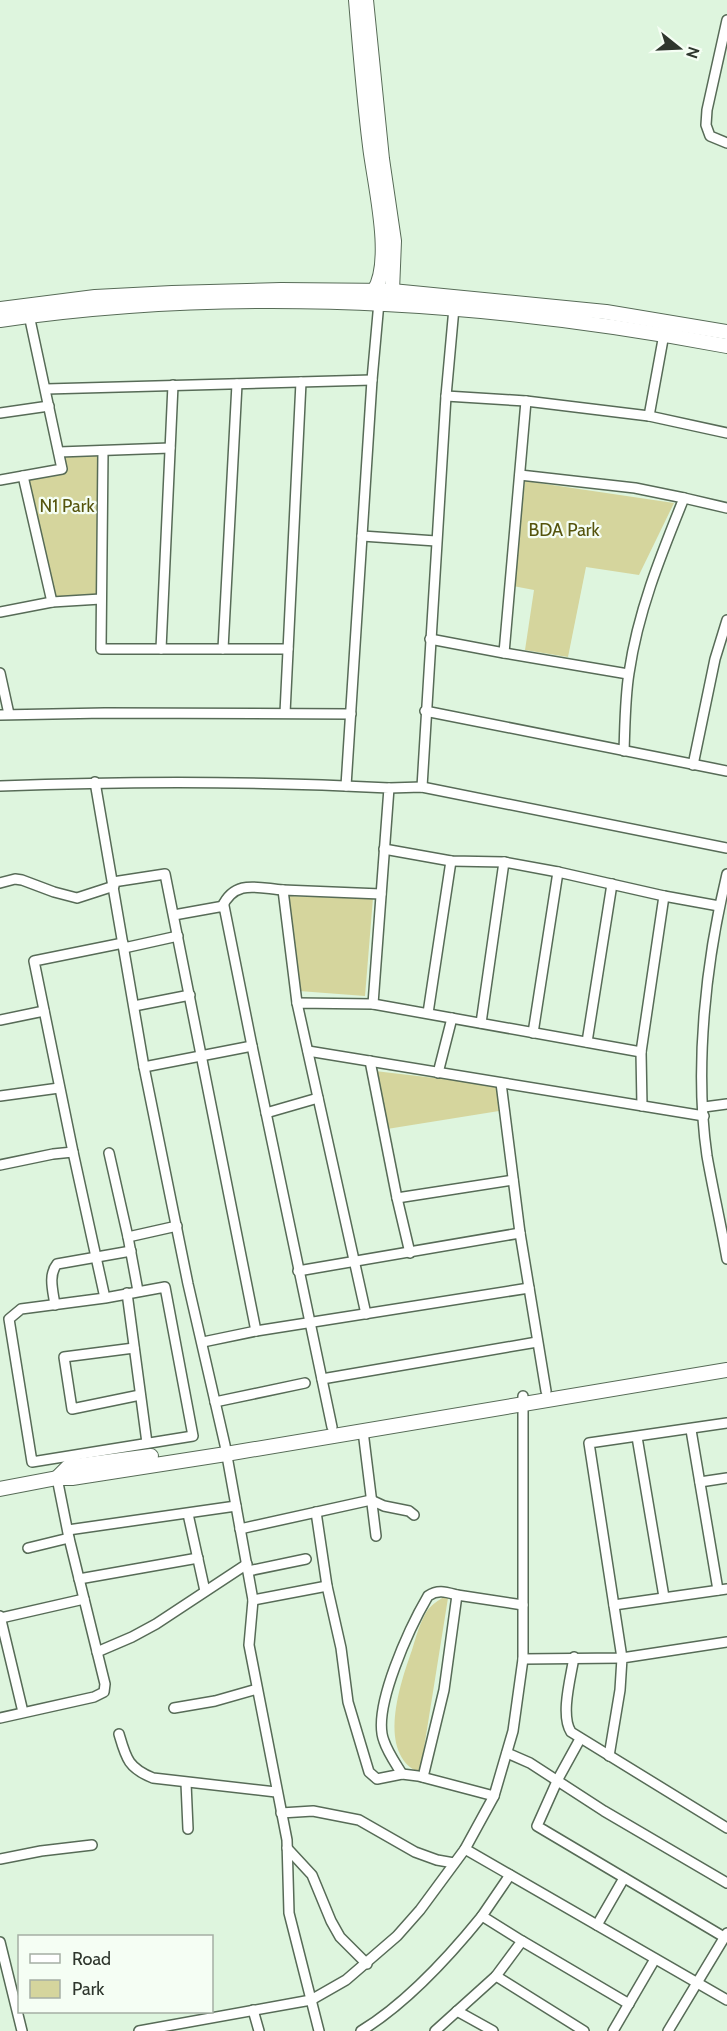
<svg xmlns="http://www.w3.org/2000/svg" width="727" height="2031" viewBox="0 0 727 2031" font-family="Cabin,sans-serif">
<rect width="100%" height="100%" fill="#def5de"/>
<!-- green -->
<g fill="#d5d59d">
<polygon points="103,451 101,599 52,602 23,476 62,469 59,452"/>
<polygon points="525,481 674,503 639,575 586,567 568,657 525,650 534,590 513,586"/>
<polygon points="287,896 373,898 365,996 299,991"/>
<polygon points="375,1071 494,1085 498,1091 499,1111 387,1129"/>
<path d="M445 1596 448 1598 420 1773C376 1754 400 1684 412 1650 416 1637 420 1622 427 1611 432 1604 438 1601 445 1596Z"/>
</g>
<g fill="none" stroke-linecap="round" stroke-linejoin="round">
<!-- street casing -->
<g stroke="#576b57" stroke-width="12">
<g id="street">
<polyline points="727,20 707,110 706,125 710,136 727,143"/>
<polyline points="46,389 372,380"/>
<polyline points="446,396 526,401 649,416 727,433"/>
<polyline points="0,413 49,406"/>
<polyline points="649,416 664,334"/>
<polyline points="103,451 101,649 288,649"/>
<polyline points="59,452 170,448"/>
<polyline points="520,475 635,488 684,498"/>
<polyline points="23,476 52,602"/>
<polyline points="0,480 62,469 29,315"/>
<polyline points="362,536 436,541"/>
<polyline points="0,612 52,602 101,599"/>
<polyline points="430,639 504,653 526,401"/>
<polyline points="161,649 173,385"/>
<polyline points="223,649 237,384"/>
<polyline points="504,653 628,674"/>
<polyline points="0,673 9,714"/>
<polyline points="425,711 727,771"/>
<polyline points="285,713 301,382"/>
<polyline points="0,715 105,713 351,714"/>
<path d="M624 751C625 725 625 698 629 673 638 611 661 555 684 498L727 508"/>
<polyline points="693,765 715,659 727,620"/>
<polyline points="95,782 144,1067 188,1284 225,1445 253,1600 249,1645 287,1840 289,1913 319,2031"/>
<path d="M0 786C129 781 259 781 389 788L373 1004 297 1003 366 1314"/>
<polyline points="346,786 372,380 379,302"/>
<polyline points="422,787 446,396 454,308"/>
<polyline points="389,788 422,787 727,848"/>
<polyline points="384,849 451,861 504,862 558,872 664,896 719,906"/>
<path d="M727 874C706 960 694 1067 707 1156 713 1190 721 1225 727 1259"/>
<polyline points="113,882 165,874 256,1331"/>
<polyline points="0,883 15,879 22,880 54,892 77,898 114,886"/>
<path d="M222 907C235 879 257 888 283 890"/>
<polyline points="174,915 224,906 252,1046 332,1427"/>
<polyline points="124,948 178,936"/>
<polyline points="297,1003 283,890 381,894"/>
<polyline points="373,1004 641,1052"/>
<polyline points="134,1006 190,995"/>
<polyline points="428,1013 451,861"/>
<polyline points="0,1020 44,1011"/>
<polyline points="481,1023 504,862"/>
<polyline points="533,1033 558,872"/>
<polyline points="587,1042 612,884"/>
<polyline points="308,1051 704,1116"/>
<polyline points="370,1061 397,1198"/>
<polyline points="144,1067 252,1046"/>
<polyline points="438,1073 452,1018"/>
<polyline points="501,1083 520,1233 546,1391"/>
<polyline points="0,1096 59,1088"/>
<polyline points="642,1106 641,1052 664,896"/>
<polyline points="704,1107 727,1104"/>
<polyline points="266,1113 318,1098"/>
<polyline points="73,1152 105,1298 21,1309 9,1319 32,1462 193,1436 165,1287 105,1298"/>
<polyline points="109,1153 128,1237 138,1291"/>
<polyline points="0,1165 53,1154 73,1152 34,961 123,943"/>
<polyline points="128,1237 177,1226"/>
<polyline points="410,1253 397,1198 513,1180"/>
<polyline points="298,1271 520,1233"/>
<polyline points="127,1293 147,1443"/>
<path d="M55 1305C53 1291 48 1275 57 1264L131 1251"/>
<polyline points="203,1342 256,1331 529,1288"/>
<polyline points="134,1348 64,1357 72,1409 140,1395"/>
<polyline points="322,1379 537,1342"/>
<polyline points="215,1402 305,1383"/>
<polyline points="691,1430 718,1590"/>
<polyline points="363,1431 376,1536"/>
<polyline points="637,1437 664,1597"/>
<polyline points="700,1482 727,1478"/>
<polyline points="316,1512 327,1586 341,1648 348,1702 369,1772 377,1779 402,1774 418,1776 494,1796"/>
<polyline points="188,1514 205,1591"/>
<polyline points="240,1529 371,1500 384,1506 409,1511 414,1515"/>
<polyline points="68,1530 236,1506"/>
<polyline points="28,1548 69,1538"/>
<polyline points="248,1571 306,1559"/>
<polyline points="79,1579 198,1558"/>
<polyline points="253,1600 327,1586"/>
<polyline points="614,1605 727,1589"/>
<polyline points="0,1616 23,1712"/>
<polyline points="1,1618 84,1599"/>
<polyline points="97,1652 132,1637 156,1624 247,1564"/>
<path d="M574 1657C571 1677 560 1715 571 1732L727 1828"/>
<polyline points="523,1659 622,1658 589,1443 727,1423"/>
<polyline points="174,1708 215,1701 257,1689"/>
<polyline points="0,1718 94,1697 104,1692 105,1684 69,1538 57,1478"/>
<path d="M119 1734C126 1758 128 1768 153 1778L276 1792"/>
<polyline points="580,1739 558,1779 537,1826 724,1937"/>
<polyline points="507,1753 530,1763 604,1811 727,1883"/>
<polyline points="609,1756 620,1690 622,1658 727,1642"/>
<path d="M402 1774C396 1764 388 1753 384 1741 371 1709 411 1625 428 1596 438 1589 446 1592 457 1595"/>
<polyline points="423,1777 444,1690 457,1595 523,1605"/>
<polyline points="186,1783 188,1829"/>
<polyline points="281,1813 313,1811 359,1820 415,1852 437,1860 454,1863"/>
<polyline points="287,1848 312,1875 331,1921 340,1937 367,1964"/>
<polyline points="465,1849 727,2000"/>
<polyline points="0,1859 41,1851 92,1845"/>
<polyline points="597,1925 624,1878"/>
<polyline points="522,1941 629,2004"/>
<polyline points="0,1942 22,2031"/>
<polyline points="496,1976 522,1941 482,1916 510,1875"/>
<polyline points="253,2010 259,2031"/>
<polyline points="457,2011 493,2031"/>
<polyline points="139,2031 311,2000 346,1980 397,1936 420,1910 465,1849 494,1796 513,1731 523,1659 523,1396"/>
<path d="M361 2031C407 2003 448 1958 482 1916"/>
<polyline points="435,2031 496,1976 584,2031"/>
<polyline points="613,2031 655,1959"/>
<polyline points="668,2031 727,1933"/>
</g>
</g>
<!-- secondary casing -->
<g stroke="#576b57" stroke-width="16">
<g id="secondary">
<path d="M356 0C360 49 364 98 370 146 374 182 394 260 374 291"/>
<polyline points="366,0 382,159 394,241 392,291"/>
<polyline points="0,309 95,297 172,293 281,290 392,291 606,312 727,332"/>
<path d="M0 320C241 285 488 301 727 346"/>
<polyline points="57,1478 68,1467 151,1456"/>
<polyline points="0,1489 57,1478 72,1478 226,1454 727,1370"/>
</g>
</g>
<!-- street -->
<use href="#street" stroke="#fff" stroke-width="9"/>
<!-- secondary -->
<use href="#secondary" stroke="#fff" stroke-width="14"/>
</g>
<g text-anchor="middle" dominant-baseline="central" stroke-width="4.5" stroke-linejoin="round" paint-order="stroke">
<!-- park labels -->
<g font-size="18" fill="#55540d" stroke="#f5fef4">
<text x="67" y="506">N1 Park</text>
<text x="564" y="530">BDA Park</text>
</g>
</g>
<!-- legend -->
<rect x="18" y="1935" width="195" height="78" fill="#f5fef4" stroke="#a5aea4" stroke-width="1.5"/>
<rect x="30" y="1954" width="30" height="9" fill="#ffffff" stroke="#a5aea4" stroke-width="1.5"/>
<text x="72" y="1965" font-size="18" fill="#2e362d">Road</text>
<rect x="30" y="1980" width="30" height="18" fill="#d5d59d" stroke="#a5aea4" stroke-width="1.5"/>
<text x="72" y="1995" font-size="18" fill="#2e362d">Park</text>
<!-- north arrow -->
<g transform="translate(679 48) rotate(108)" stroke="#f5fef4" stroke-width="4.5" paint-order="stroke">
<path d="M0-4.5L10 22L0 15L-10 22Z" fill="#2e362d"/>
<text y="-9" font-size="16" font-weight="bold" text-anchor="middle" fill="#2e362d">N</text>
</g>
</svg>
